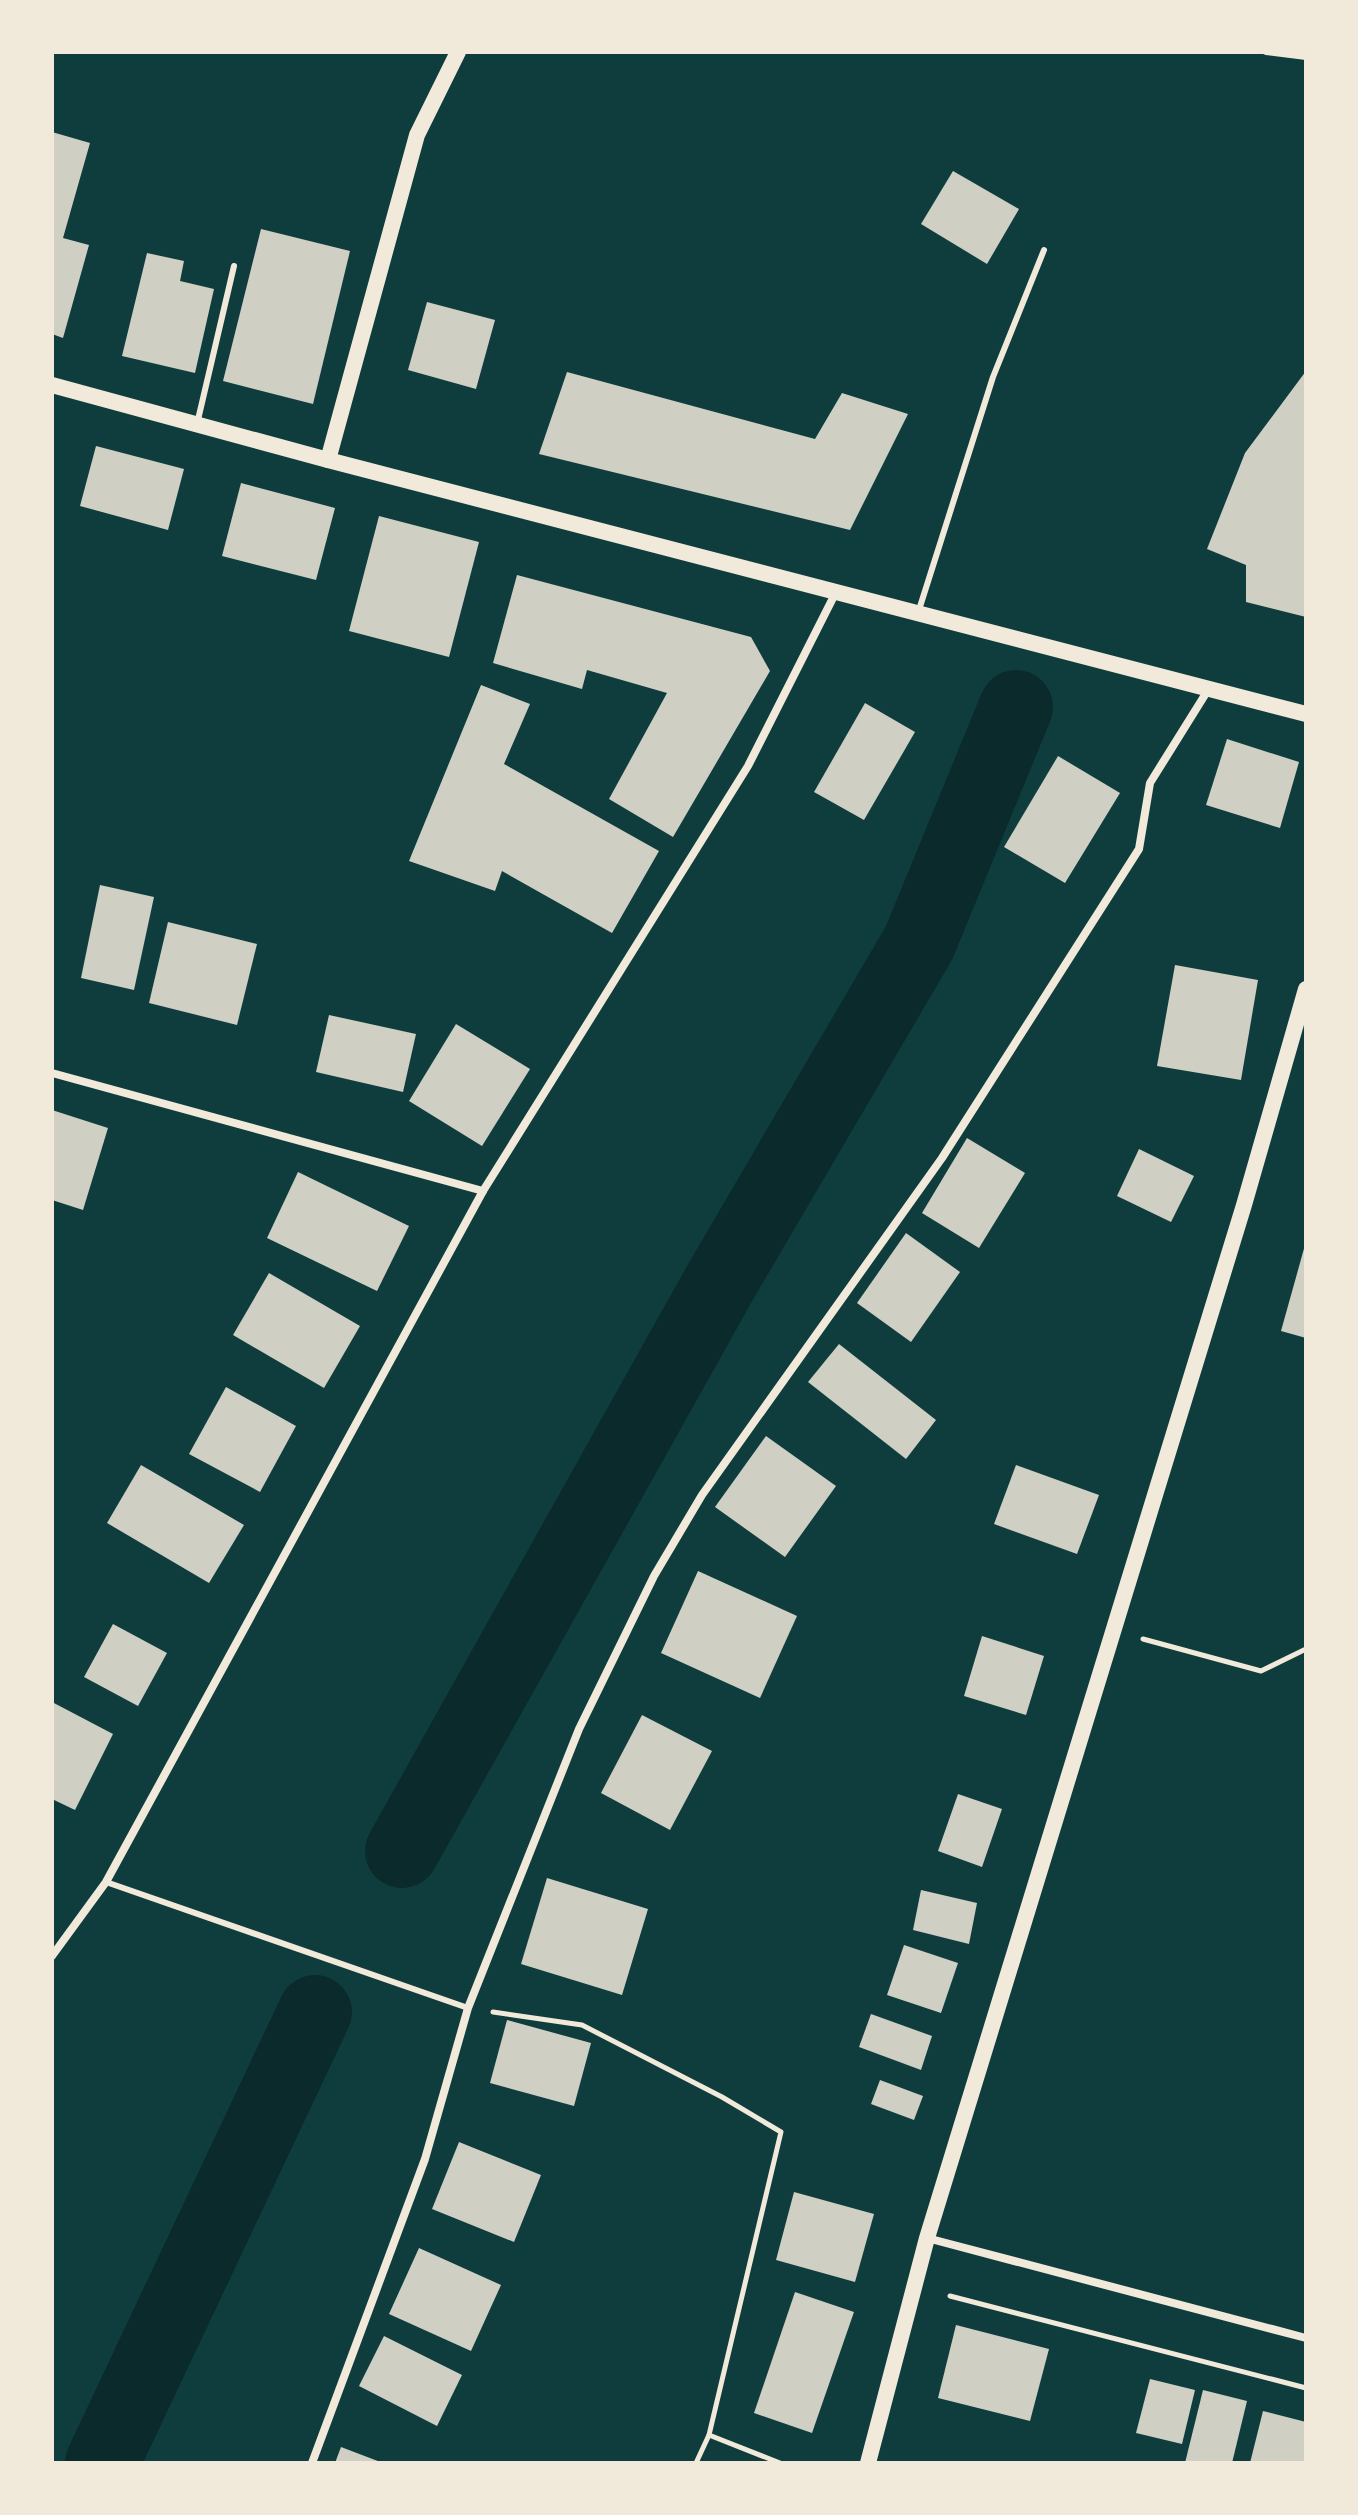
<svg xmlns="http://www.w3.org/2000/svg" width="1358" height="2515" viewBox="0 0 1358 2515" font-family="'Work Sans',sans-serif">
<rect width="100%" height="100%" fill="#0f3d3e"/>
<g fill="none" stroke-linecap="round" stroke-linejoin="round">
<!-- river -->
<g stroke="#0a2a2b" stroke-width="74">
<polyline points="402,1851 721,1281 919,943 1016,707"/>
<polyline points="102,2463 315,2012"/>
</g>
</g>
<!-- building -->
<g fill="#cfcfc3">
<polygon points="52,132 90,143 63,238 89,245 63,338 52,334"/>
<polygon points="953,171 1019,209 987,264 921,224"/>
<polygon points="261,229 350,251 313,404 223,381"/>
<polygon points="147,253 184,261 180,281 214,289 195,373 122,356"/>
<polygon points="427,302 495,320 476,389 408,370"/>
<polygon points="1306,371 1306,617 1246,602 1246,565 1207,549 1245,453"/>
<polygon points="567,372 815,439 842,393 908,414 850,530 539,454"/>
<polygon points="96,446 184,469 168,530 80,506"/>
<polygon points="241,483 335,508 316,580 222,556"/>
<polygon points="379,516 479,542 449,657 349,631"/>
<polygon points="517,575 751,637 770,671 673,837 609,799 667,693 587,670 582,689 493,663"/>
<polygon points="481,685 530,704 504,764 659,851 612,933 502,871 495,891 409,861"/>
<polygon points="865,703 915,732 864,820 814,792"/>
<polygon points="1227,739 1299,762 1280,828 1206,805"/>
<polygon points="1058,756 1120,793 1065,883 1004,847"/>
<polygon points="100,885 154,897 134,990 81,978"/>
<polygon points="168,922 257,944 237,1025 149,1003"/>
<polygon points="1175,965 1258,980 1241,1080 1157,1066"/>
<polygon points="329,1015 416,1034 403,1092 316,1072"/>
<polygon points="456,1024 530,1069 482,1146 409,1101"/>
<polygon points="52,1110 108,1128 83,1210 52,1200"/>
<polygon points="967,1138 1025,1173 979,1248 922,1213"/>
<polygon points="1139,1149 1194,1176 1171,1222 1117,1196"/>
<polygon points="298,1172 409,1226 377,1291 267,1238"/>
<polygon points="906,1233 960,1272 911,1342 857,1303"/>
<polygon points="1305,1245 1306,1245 1306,1338 1281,1331"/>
<polygon points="269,1273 360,1326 324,1388 233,1335"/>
<polygon points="839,1344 936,1420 906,1459 808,1382"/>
<polygon points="226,1387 296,1426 260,1492 189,1454"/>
<polygon points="766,1436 836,1486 785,1557 715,1507"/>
<polygon points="141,1465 244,1525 209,1583 107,1523"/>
<polygon points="1016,1465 1099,1495 1077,1554 994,1524"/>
<polygon points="698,1571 797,1616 760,1698 661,1653"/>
<polygon points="113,1624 167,1653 138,1706 84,1677"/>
<polygon points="982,1636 1044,1656 1026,1715 964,1696"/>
<polygon points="52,1702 113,1734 75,1810 52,1799"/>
<polygon points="642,1715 712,1751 670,1830 601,1793"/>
<polygon points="958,1794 1002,1809 982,1867 938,1851"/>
<polygon points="547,1878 648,1909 622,1995 521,1964"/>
<polygon points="921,1890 977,1903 969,1944 913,1930"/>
<polygon points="904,1945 958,1963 941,2013 887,1995"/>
<polygon points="871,2014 932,2036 921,2070 859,2047"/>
<polygon points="507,2020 591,2043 574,2106 490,2083"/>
<polygon points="880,2080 923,2096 914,2120 871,2104"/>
<polygon points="459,2142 541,2175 514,2242 432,2209"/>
<polygon points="794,2192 874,2214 855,2282 776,2260"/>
<polygon points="419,2248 501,2285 471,2351 389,2314"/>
<polygon points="795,2292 854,2312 812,2433 754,2413"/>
<polygon points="956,2325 1049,2349 1030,2421 938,2398"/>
<polygon points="384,2336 462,2375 437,2426 359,2386"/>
<polygon points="1150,2379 1195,2390 1182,2444 1136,2433"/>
<polygon points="1203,2390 1247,2401 1232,2463 1185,2463"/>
<polygon points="1263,2411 1306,2422 1306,2463 1250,2463"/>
<polygon points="341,2447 383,2463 335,2463"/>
</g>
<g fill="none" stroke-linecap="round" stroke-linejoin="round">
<!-- path -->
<g stroke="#f1e9da" stroke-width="5">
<polyline points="1143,1639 1261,1671 1306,1649"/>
<polyline points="493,2012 582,2025 722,2097 781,2132 709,2435 780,2463"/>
<polyline points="950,2296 1306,2388"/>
<polyline points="696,2463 709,2435"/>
</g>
<!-- service -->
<g stroke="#f1e9da" stroke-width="6">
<polyline points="1266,52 1306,57"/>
<polyline points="197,424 234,266"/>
<polyline points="918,613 993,377 1044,250"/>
<polyline points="106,1882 468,2008"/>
</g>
<!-- minor -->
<g stroke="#f1e9da" stroke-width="8">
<polyline points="52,1073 483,1191"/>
<polyline points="52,1956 106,1882 483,1191 748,766 836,592"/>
<polyline points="927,2238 1306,2338"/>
<polyline points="312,2463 425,2159 468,2008 579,1729 654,1576 702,1495 942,1158 1139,849 1150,783 1208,690"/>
</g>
<!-- secondary -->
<g stroke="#f1e9da" stroke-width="16">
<polyline points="52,385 328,460 1306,714"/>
<polyline points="328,460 417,135 458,52"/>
<polyline points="868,2463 927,2238 1244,1205 1306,989"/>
</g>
</g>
<!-- border -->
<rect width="1358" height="2515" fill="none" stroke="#f1e9da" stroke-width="108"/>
</svg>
